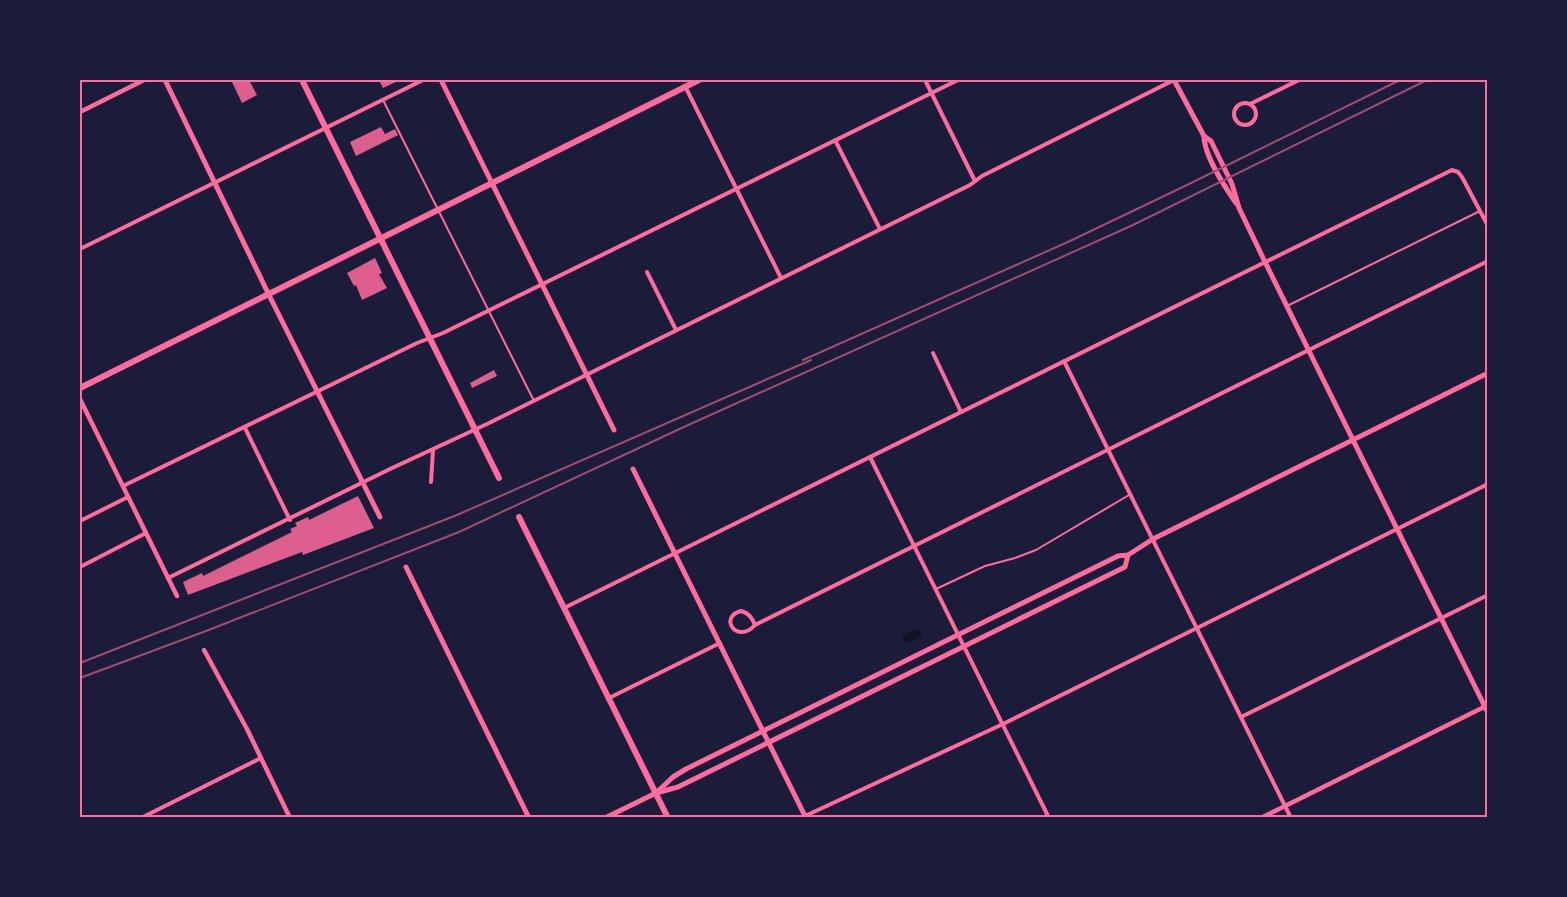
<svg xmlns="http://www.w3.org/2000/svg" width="1567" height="897" viewBox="0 0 1567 897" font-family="Karla,sans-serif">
<rect width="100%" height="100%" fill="#1b1b3a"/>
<!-- water -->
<polygon fill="#12122b" points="918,628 922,636 906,644 902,636"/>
<!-- building -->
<g fill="#dd5f8e">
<polygon points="231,80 249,80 257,95 242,103"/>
<polygon points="379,80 400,80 383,88"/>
<polygon points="381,127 385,134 395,129 398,135 356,156 350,142"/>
<polygon points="375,258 382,273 379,274 387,288 362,300 356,285 354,286 347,273"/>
<polygon points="494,370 497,376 472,388 470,383"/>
<polygon points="358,496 374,528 303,555 302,552 188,595 183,582 202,573 203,576 292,532 290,529 297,526 295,523 308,517 309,520"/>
</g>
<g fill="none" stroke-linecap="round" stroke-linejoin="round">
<!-- service -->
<g stroke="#ff6b9d" stroke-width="2">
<polyline points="383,100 534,401"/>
<polyline points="1287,306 1480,211"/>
<polyline points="936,589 985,566 1015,558 1036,550 1129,495"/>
</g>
<!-- minor -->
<g stroke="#ff6b9d" stroke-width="4">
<polyline points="925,80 975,181"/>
<polyline points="685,86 781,278"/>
<circle cx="1245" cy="114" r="11"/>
<polyline points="1250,104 1299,80"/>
<polyline points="835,140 880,229"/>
<polyline points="80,249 423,80"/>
<polyline points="647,272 676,330"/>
<polyline points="933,353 961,412"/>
<polyline points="1064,361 1291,818"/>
<polyline points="245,428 290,520"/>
<polyline points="870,457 1049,818"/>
<polyline points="431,482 433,450"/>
<polyline points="123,486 417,343 443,333 958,80"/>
<polyline points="80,521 128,497"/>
<polyline points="80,567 146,533"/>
<polyline points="168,578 390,469 487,424 970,185 982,176 1174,80"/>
<polyline points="564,608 1452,170 1458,172 1462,177 1488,226"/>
<path d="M741 611C749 613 752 618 755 625 737 645 718 617 741 611Z"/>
<polyline points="755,625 1488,261"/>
<polyline points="609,698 720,643"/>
<polyline points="1241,717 1488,595"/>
<polyline points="805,816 1003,724 1488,484"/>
<polyline points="141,818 261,758"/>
<polyline points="1486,818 1488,817"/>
</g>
<!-- tertiary -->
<g stroke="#ff6b9d" stroke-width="4.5">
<polyline points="80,112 144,80"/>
<polyline points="80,399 177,596"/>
<polyline points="204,650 247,729 290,818"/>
<polyline points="1261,818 1488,705"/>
</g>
<!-- secondary -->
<g stroke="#ff6b9d" stroke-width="5">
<polyline points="165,80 268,293 380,517"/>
<polyline points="441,80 614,430"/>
<path d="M1174 80 1204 136C1204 156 1225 187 1236 203"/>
<polyline points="1204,136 1211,141 1232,184 1239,208 1265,262 1488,713"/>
<polyline points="633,469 806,818"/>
<polyline points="406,567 529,818"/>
<polyline points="656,793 673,777 686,769 1118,556 1128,555 1153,539 1488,373"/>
<polyline points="605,818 656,793 678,787 1125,567 1128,555"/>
</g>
<!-- primary -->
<g stroke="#ff6b9d" stroke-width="6">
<polyline points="302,80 499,478"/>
<polyline points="80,388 699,80"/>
<polyline points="519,517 668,818"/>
</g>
<!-- rail -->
<g stroke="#a44b75" stroke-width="2">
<polyline points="803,360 1070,241 1185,186 1400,80"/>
<polyline points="80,663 457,515 811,360"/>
<polyline points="80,678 206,631 459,532 686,426 1133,225 1427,80"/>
</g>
</g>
<!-- border -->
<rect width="1567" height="897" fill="none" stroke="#1b1b3a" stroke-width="162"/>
<rect x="81" y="81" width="1405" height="735" fill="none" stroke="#ff6b9d" stroke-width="2"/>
</svg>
